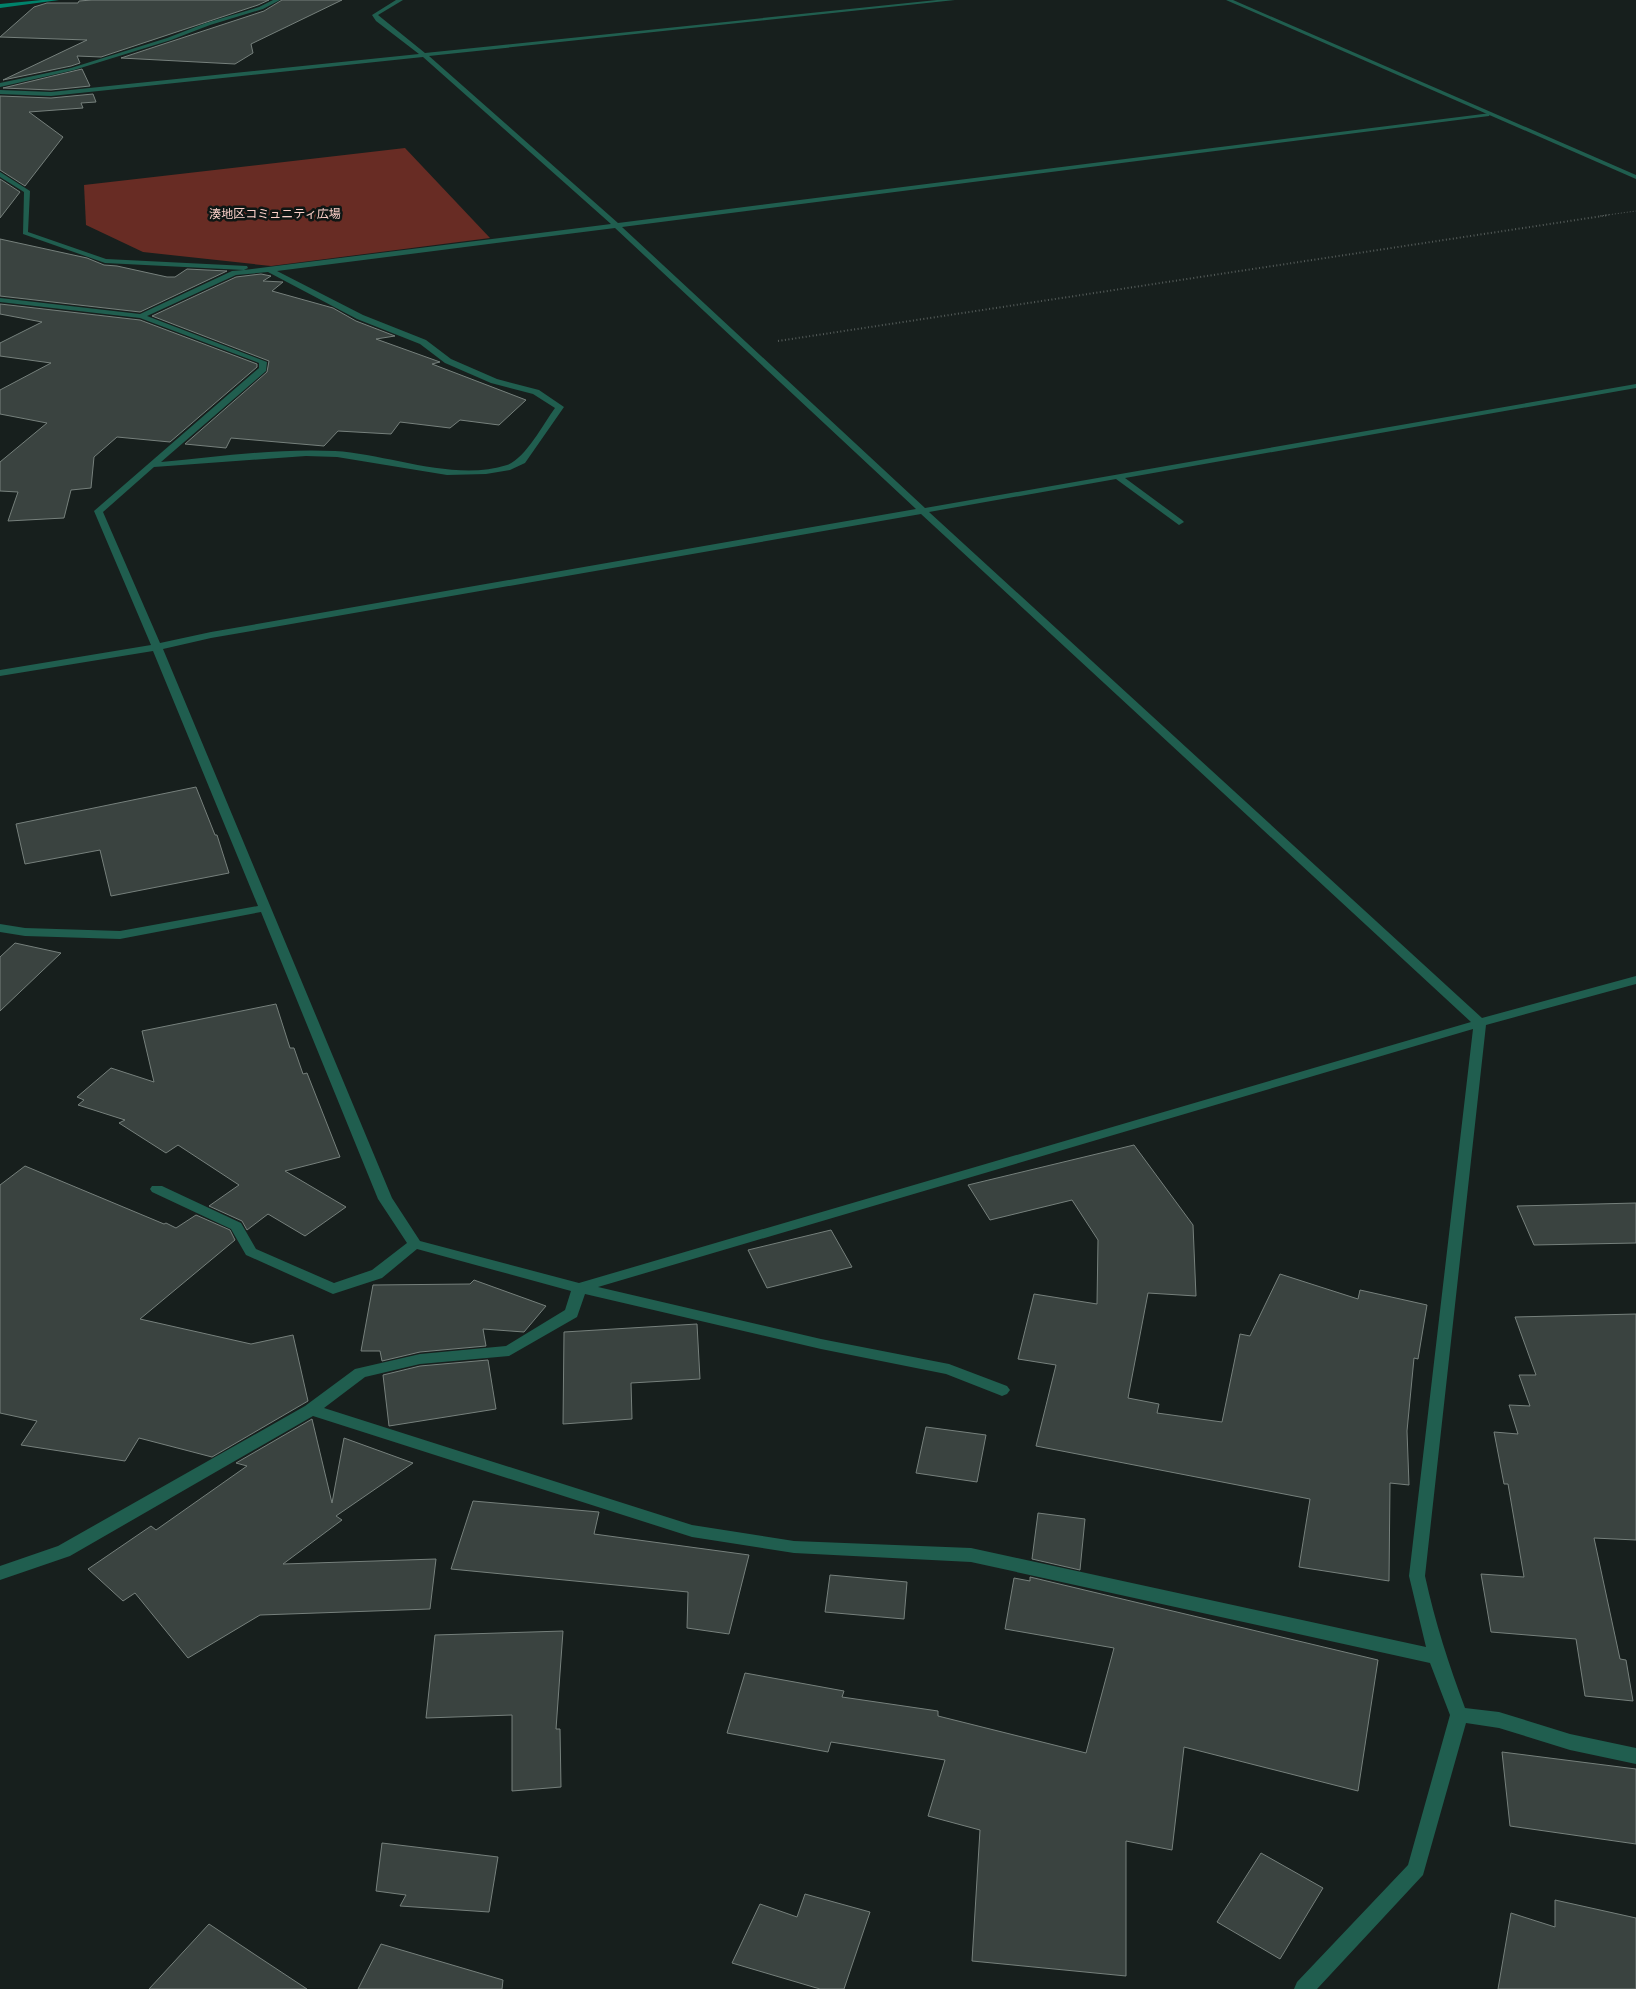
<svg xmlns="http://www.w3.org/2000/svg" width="1636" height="1989" viewBox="0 0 1636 1989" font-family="'Asap Condensed','Noto Sans JP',sans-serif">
<rect width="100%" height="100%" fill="#171f1d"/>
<!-- green -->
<polygon fill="#682c24" points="405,148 490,238 271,266 143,252 86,225 84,185"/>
<!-- building -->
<g fill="#3a4340" stroke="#76807c">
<polygon points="92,0 269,0 258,5 101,57 77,56 80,63 71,66 3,80 87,40 0,37 34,7 47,3 78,3 79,1"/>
<polygon points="282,0 342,0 251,44 253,53 235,64 121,58 264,11"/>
<polygon points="82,69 90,86 51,90 3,88"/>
<polygon points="93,94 96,102 81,103 83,108 29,112 63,137 25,186 0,170 0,96 51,98"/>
<polygon points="0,179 20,192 0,218"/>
<polygon points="0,239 87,258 104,265 117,266 167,277 175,277 187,269 227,271 140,312 0,296"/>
<polygon points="261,274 271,276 263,281 283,282 272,291 333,308 356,321 395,336 376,339 440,362 432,364 526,400 499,425 460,420 450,428 400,422 391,434 338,431 324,446 231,438 226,448 185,444 267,372 269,361 152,316 236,277"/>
<polygon points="0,304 140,320 257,364 257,367 170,442 117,437 94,457 91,488 71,490 64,518 8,521 18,492 0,491 0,462 47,423 0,414 0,390 51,363 0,356 0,343 42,322 0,314"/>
<polygon points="196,787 215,835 217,835 229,873 111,896 100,850 25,864 16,824"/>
<polygon points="15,943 61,953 0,1011 0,957"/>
<polygon points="276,1004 290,1048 294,1048 303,1074 307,1073 340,1157 285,1171 346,1207 305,1236 268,1214 247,1230 242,1221 209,1206 239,1185 178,1145 166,1153 119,1123 125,1120 78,1105 84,1100 77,1097 111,1068 154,1082 142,1031"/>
<polygon points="1134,1145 1193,1225 1196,1296 1148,1293 1128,1398 1159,1404 1157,1413 1222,1422 1240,1334 1250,1336 1280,1274 1358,1299 1360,1290 1427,1305 1418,1359 1414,1358 1407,1431 1409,1485 1390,1483 1389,1581 1299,1567 1310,1499 1036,1446 1056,1365 1018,1359 1034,1294 1097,1304 1098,1240 1072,1200 990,1220 968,1185"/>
<polygon points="25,1166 164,1224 166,1223 176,1228 196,1215 230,1230 235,1240 140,1319 251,1344 293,1335 308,1401 212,1457 139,1438 125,1461 21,1445 37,1421 0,1413 0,1185"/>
<polygon points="1636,1203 1636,1243 1534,1245 1517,1206"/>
<polygon points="831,1230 852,1267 767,1288 748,1250"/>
<polygon points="474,1280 546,1306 524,1332 483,1329 486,1346 420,1352 382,1361 380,1351 361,1351 373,1285 470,1284"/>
<polygon points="1636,1314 1636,1540 1594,1538 1620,1659 1626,1660 1633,1701 1585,1696 1576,1639 1491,1632 1481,1574 1524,1577 1508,1484 1504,1484 1494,1432 1518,1434 1509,1405 1530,1406 1519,1375 1536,1375 1515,1317"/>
<polygon points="697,1324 700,1379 631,1383 632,1419 563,1424 564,1332"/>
<polygon points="488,1360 496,1409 389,1426 383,1375 420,1366"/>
<polygon points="312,1419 332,1503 344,1438 413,1463 336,1516 342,1520 283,1564 436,1559 430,1609 260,1615 188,1658 135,1593 123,1601 88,1569 151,1526 156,1530 247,1466 236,1463"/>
<polygon points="926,1427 986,1435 977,1482 916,1473"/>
<polygon points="473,1501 599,1512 594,1534 749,1555 729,1634 687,1628 688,1592 451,1569"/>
<polygon points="1038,1513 1085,1519 1080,1570 1032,1559"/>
<polygon points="830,1575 907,1582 904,1619 825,1612"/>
<polygon points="1030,1577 1378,1660 1358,1791 1184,1747 1172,1850 1126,1841 1126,1976 972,1961 980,1830 928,1816 945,1760 831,1742 828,1752 727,1733 745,1673 844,1691 842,1697 938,1711 938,1716 1086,1753 1114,1648 1005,1629 1014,1578 1030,1581"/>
<polygon points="563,1631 556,1729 560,1729 561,1787 512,1791 512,1715 426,1718 435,1635"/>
<polygon points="1502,1752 1636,1769 1636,1844 1510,1826"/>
<polygon points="382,1843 498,1857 489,1912 400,1906 406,1895 376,1891"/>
<polygon points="1261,1853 1323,1888 1280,1959 1217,1922"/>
<polygon points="805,1894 870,1912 844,1989 820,1989 732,1963 760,1904 797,1917"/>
<polygon points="1555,1900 1636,1918 1636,1989 1498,1989 1511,1913 1555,1927"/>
<polygon points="209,1924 260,1958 307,1989 149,1989"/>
<polygon points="381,1944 503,1980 502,1989 358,1989"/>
</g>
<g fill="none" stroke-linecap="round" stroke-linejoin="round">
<!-- path-far1 -->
<polyline stroke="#565d5b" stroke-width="1" stroke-dasharray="1 2" stroke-linecap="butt" points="1600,216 1636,211"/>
<!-- path -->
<polyline stroke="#565d5b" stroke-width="2" stroke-dasharray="1 2.5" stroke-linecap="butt" points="778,341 1609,215"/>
<!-- minor -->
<g fill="#205e4f" fill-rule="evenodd">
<polygon points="273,0 280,0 263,9 210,25 171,40 74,70 0,87 0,83 71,68 167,38 206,23 259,7"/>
<path d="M396 0H403L378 15 425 53 937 0H955L429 56 618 223 1491 113 1489 116 622 227 925 508 1636 384V388L1125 478 1182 520 1184 522 1179 525 1116 479 929 512 1482 1018 1636 976V984L1486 1025 1425 1576C1435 1622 1449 1665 1465 1708L1499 1712 1570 1734 1636 1748V1764L1570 1750 1499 1728 1466 1723 1423 1875 1317 1989H1294L1297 1982 1408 1865 1450 1715 1430 1663 971 1562 794 1553 692 1537 313 1416 70 1556 0 1580V1566L58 1546 305 1406 355 1369 420 1354 506 1346 565 1310 571 1291 417 1249 382 1278 333 1294 246 1255 231 1229 152 1192 150 1189 152 1186H162L241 1223 256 1249 334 1283 372 1270 407 1243 378 1199 261 912 120 939 25 936 0 932V924L25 928 120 931 258 906 153 651 0 676V670L151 645 94 511 259 368V363L140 318 0 302V298L140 314 232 271 244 270 105 263 23 234 24 192 0 177V172L30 191 28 232 106 259 247 266 248 268 244 270 611 224 423 57 51 96 0 94V90L51 92 419 54 376 21 372 15ZM615 228 916 509 211 632 160 643 103 512 154 467 306 456 337 457 447 475 486 474 510 470 525 463 564 407 539 390 497 379 451 359 426 340 363 315 277 271ZM268 272 357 319 420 344 445 363 491 383 533 394 555 408C544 423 525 459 507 465 454 482 388 454 335 451 277 448 218 457 161 462L266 371 267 362 147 316 236 275ZM921 514 1471 1022 579 1283 420 1241 392 1198 163 649 211 638ZM1473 1029 1409 1576 1426 1647 971 1548 794 1541 692 1525 324 1408 365 1377 420 1364 509 1356 577 1317 585 1294 821 1349 946 1374 997 1394 1002 1396 1007 1394 1010 1390 1007 1386 949 1364 821 1339 598 1287Z"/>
</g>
<!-- tertiary -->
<polygon fill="#205e4f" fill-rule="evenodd" points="1226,0 1233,0 1636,175 1636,179"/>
<!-- secondary -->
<polygon fill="#00836b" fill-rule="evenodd" points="42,0 59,0 0,8 0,4"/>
</g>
<g text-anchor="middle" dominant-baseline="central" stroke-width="5" stroke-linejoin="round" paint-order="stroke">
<!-- far-park labels -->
<g font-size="12" fill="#fbd0c9" stroke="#0e1614">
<text x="275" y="214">湊地区コミュニティ広場</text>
</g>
</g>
</svg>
